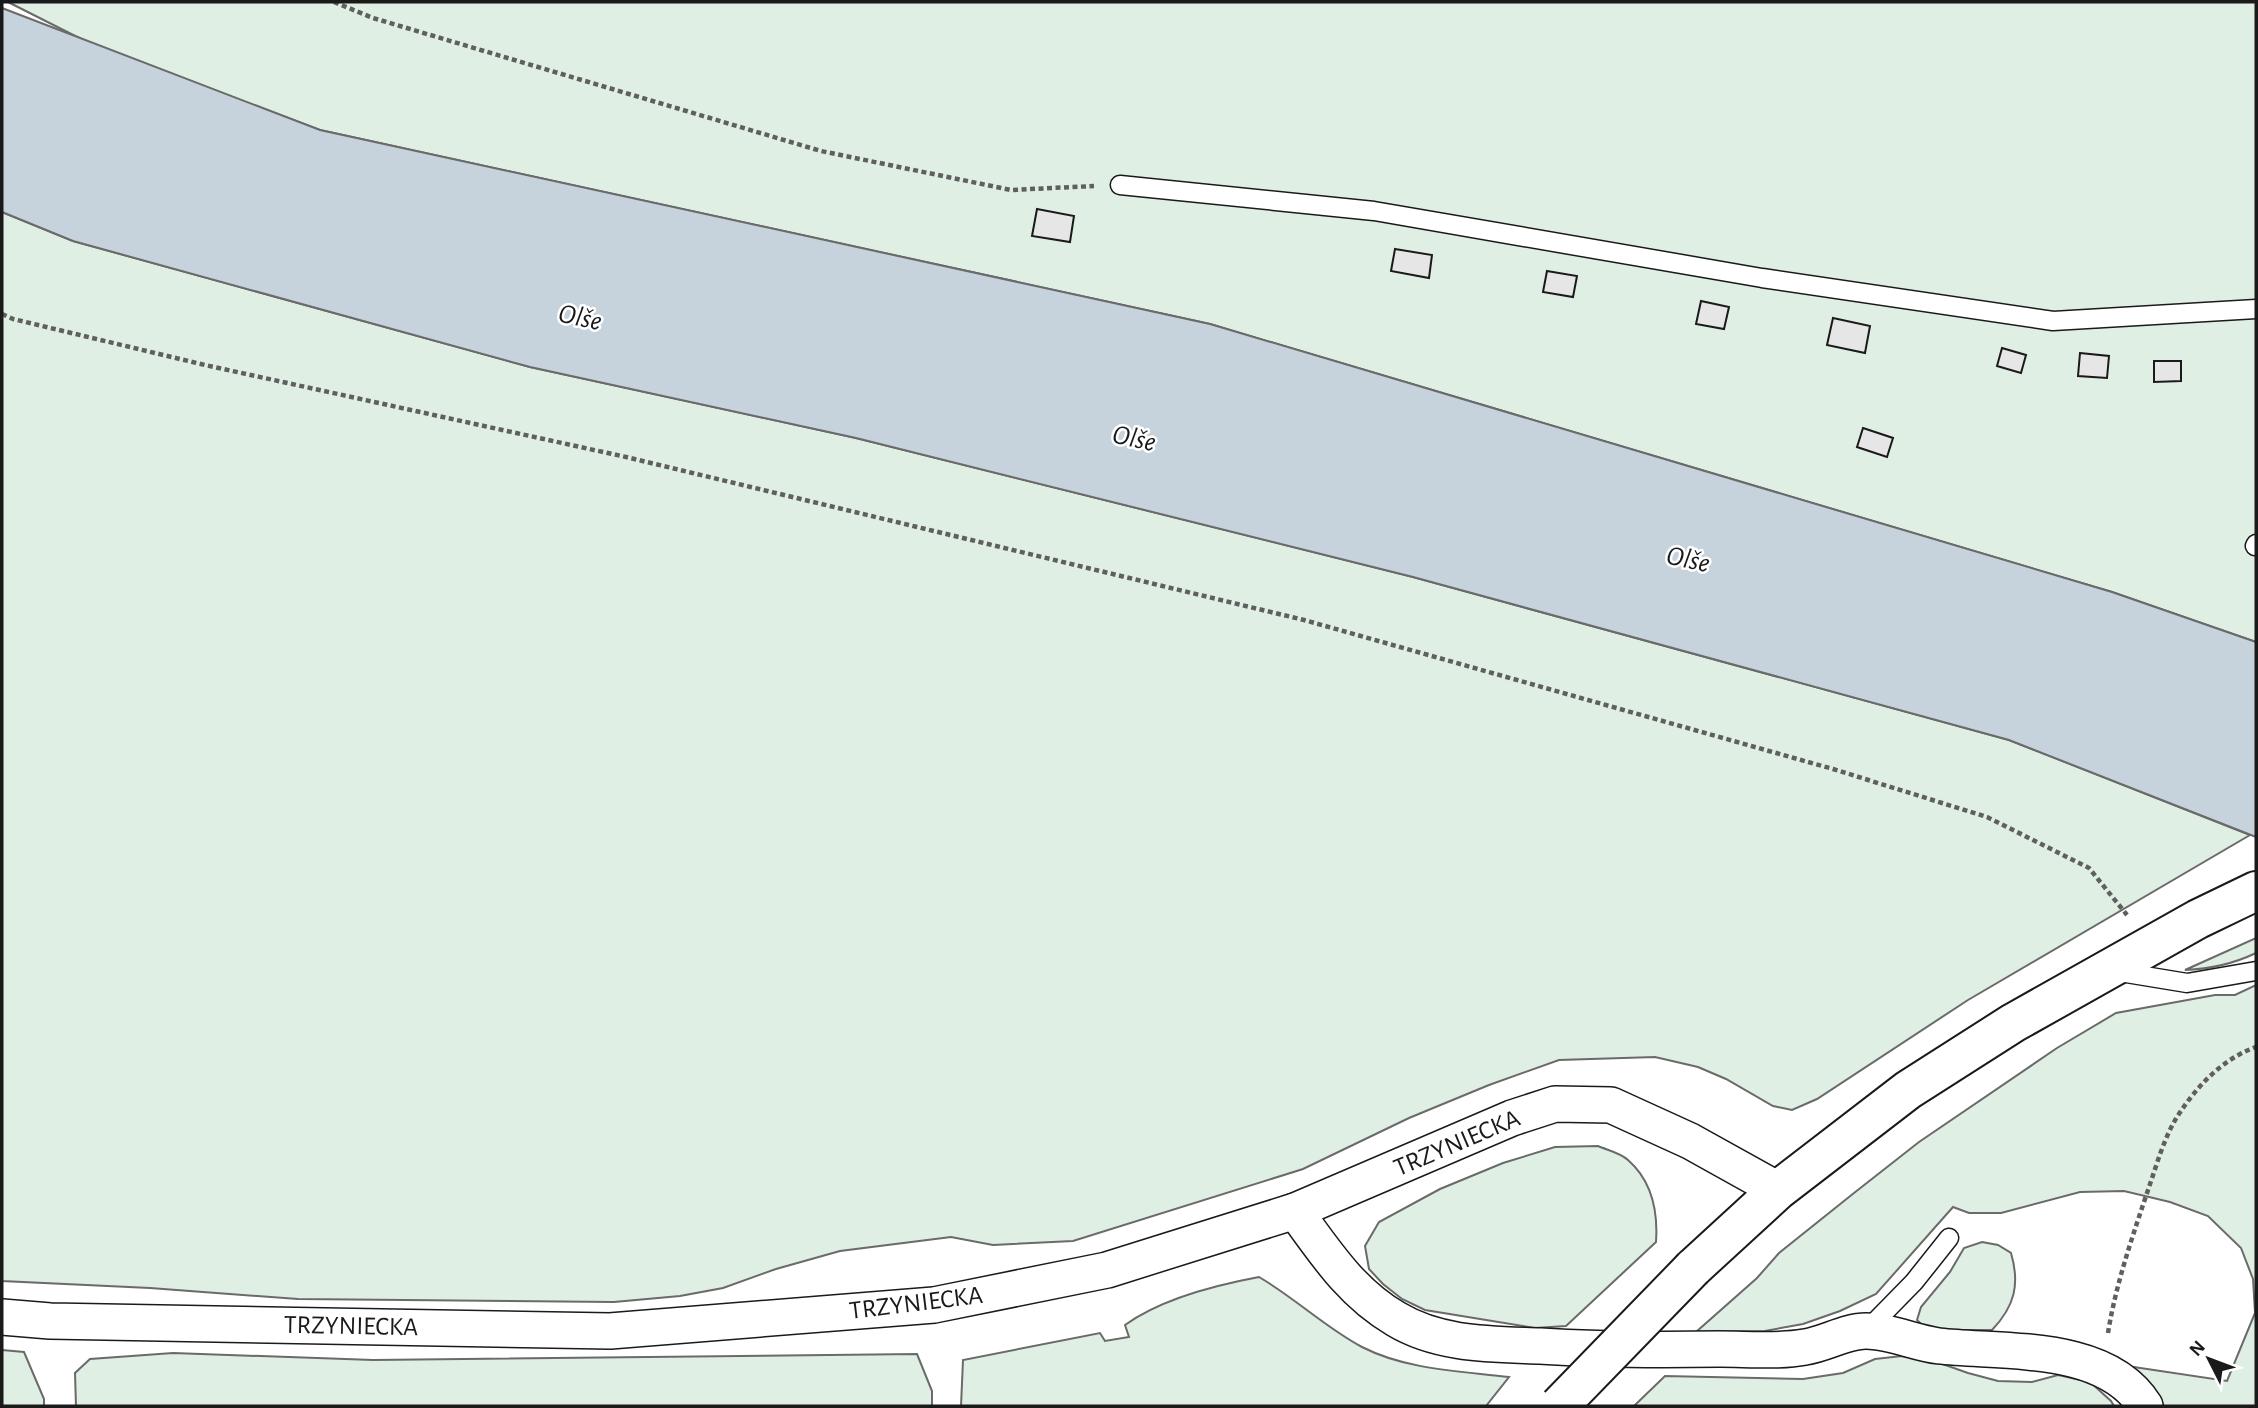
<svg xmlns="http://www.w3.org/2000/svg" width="2258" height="1408" viewBox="0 0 2258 1408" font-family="'Alegreya Sans',sans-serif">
<rect width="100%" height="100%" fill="#fff"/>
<!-- green -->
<g fill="#e0efe3" stroke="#6a6a6a" stroke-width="2">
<polygon points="8,2 2256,2 2256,642 2112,592 1210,324 320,130 93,45"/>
<polygon points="2,212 73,241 530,367 856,438 1413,577 2009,740 2250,835 1968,1000 1817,1099 1792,1110 1773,1106 1726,1079 1698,1067 1655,1057 1559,1060 1489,1085 1409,1118 1303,1169 1073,1241 993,1245 951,1237 840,1251 776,1269 723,1288 680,1296 614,1302 298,1299 150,1288 2,1281"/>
<path d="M2256 938V953C2233 964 2210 969 2185 970Z"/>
<polygon points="2256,985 2256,1406 2164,1406 2153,1390 2127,1366 2227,1381 2255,1313 2253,1279 2241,1248 2208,1216 2170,1202 2124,1191 2080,1192 2001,1213 1969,1213 1953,1207 1876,1294 1840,1311 1803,1324 1765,1331 1696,1332 1757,1278 1779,1253 1854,1193 1919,1142 2057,1048 2116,1013 2215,995 2235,995"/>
<path d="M1598 1146C1607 1150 1621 1153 1628 1160 1652 1181 1658 1212 1656 1242L1566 1326 1535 1328 1425 1310 1402 1299 1383 1284 1369 1269 1365 1246 1379 1222 1440 1189 1503 1163 1555 1147Z"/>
<path d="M1982 1242 1998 1245 2011 1253C2020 1284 2015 1306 1992 1330H1927L1917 1320 1921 1307 1950 1272 1964 1248Z"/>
<path d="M1259 1277C1295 1298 1326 1328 1362 1347 1407 1370 1460 1371 1509 1377L1486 1406H961L963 1360 1100 1333 1105 1341 1129 1337 1125 1325C1161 1299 1216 1285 1259 1277Z"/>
<polygon points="2,1350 24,1352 44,1399 44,1406 2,1406"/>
<polygon points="173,1353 373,1360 917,1354 932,1391 932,1406 76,1406 75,1373 90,1359"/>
<polygon points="1902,1356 1934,1361 1968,1373 1998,1381 2032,1382 2058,1375 2090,1382 2111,1401 2114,1406 1634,1406 1665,1376 1803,1379 1843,1373 1875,1359"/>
</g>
<!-- water -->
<polygon fill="#c6d2dc" stroke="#6a6a6a" stroke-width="2" points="2,8 320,130 1210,324 2112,592 2256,642 2256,837 2009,740 1413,577 856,438 530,367 73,241 2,212"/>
<!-- building -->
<g fill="#e6e6e6" stroke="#1a1a1a" stroke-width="2">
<polygon points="1037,209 1074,216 1070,242 1032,236"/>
<polygon points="1395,249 1432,255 1429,278 1391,271"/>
<polygon points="1547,271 1577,276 1573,297 1543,292"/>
<polygon points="1701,301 1729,307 1724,329 1696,324"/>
<polygon points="1833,318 1870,326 1865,353 1827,345"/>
<polygon points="2002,348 2026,355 2021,373 1997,366"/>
<polygon points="2080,353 2109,356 2107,378 2078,376"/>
<polygon points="2154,361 2181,361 2181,381 2154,382"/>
<polygon points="1863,428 1893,438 1887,457 1857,447"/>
</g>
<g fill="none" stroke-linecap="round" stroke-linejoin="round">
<!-- lane casing -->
<g stroke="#1a1a1a" stroke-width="21">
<g id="lane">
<polyline points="1120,185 1374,211 1762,278 2053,321 2256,309"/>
<polyline points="2255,546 2256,544"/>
<polyline points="2114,971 2187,983 2256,971"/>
<polyline points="1866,1331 1914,1282 1949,1238"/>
</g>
</g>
<!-- street casing -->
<g stroke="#1a1a1a" stroke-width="38">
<g id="street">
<path d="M1295 1211C1325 1252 1351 1293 1396 1319 1439 1345 1491 1344 1540 1346 1600 1350 1660 1350 1720 1349 1748 1349 1778 1352 1805 1347 1825 1344 1846 1331 1866 1331 1890 1331 1915 1343 1939 1346 2004 1353 2106 1343 2145 1406"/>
<polyline points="2,1317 50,1321 610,1331 934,1305 1107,1270 1295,1211 1512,1118 1555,1104 1611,1105 1690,1141 1778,1190"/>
</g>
</g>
<!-- secondary casing -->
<g stroke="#1a1a1a" stroke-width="42">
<polyline id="secondary" points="1693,1268 1778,1190 1908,1090 2013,1023 2198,919 2256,891"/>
</g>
<!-- path -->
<g stroke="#5f5f5f" stroke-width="4.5" stroke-dasharray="5 3.5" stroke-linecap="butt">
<polyline points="334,2 373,18 821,151 1011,190 1094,186"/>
<polyline points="2,314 13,319 205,365 626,457 1304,620 1833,769 1987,817 2089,868 2127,915"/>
<path d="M2108 1333C2116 1283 2133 1235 2149 1187 2157 1164 2164 1138 2177 1117 2196 1087 2222 1059 2256 1047"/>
</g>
<!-- lane -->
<use href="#lane" stroke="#fff" stroke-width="18"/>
<!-- street -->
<use href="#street" stroke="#fff" stroke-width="35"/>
<!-- secondary -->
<use href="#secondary" stroke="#fff" stroke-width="38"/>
<!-- secondary-bridge casing -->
<g stroke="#1a1a1a" stroke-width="42" stroke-linecap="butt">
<polyline id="secondary-bridge" points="1559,1406 1693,1268"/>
</g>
<!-- secondary-bridge -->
<use href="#secondary-bridge" stroke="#fff" stroke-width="38"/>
</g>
<g text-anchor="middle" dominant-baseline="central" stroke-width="5" stroke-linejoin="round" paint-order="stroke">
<!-- street labels -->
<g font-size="26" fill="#1a1a1a" stroke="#fff">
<text transform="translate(1457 1143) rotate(-23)">TRZYNIECKA</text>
<text transform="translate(916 1303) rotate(-7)">TRZYNIECKA</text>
<text transform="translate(351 1326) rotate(1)">TRZYNIECKA</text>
</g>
<!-- water labels -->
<g font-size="28" font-style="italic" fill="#1a1a1a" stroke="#fff">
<text transform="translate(580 318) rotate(12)">Olše</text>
<text transform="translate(1134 439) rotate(12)">Olše</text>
<text transform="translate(1688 560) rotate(12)">Olše</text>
</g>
</g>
<!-- border -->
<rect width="2258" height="1408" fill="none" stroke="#1a1a1a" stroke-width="7"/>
<!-- north arrow -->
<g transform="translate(2209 1359) rotate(312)" stroke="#ffffff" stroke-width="5" paint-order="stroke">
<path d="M0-5L12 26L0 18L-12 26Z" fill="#1a1a1a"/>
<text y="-10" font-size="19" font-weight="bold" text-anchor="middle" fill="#1a1a1a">N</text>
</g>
</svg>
